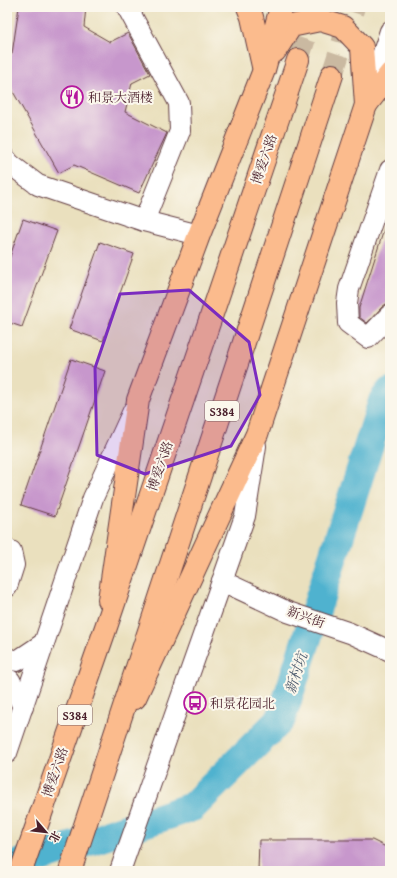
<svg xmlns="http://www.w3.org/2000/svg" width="397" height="878" viewBox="0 0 397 878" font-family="'Gentium Book Plus','Noto Serif SC',serif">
<rect width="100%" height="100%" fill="#fbf7ec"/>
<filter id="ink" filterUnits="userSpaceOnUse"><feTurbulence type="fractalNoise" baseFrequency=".025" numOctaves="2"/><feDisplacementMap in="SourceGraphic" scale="8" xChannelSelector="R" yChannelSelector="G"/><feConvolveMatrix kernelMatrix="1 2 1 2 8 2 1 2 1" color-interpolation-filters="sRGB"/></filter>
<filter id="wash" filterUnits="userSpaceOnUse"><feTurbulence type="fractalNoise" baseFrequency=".012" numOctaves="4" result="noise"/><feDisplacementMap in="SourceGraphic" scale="16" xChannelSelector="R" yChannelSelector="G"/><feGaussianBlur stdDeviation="0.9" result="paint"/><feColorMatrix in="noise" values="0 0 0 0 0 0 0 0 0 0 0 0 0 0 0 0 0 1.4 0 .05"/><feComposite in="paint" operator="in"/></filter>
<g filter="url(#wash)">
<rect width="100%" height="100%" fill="#eae0be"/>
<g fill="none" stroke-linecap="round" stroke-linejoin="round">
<!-- river -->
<polyline stroke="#50b2cf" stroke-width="30" points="7,868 192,807 281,719 383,401 390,392"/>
</g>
<g id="blocks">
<!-- building -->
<g fill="#c797cc">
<polygon points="19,7 86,7 84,27 110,42 128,33 150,74 132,83 125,112 167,133 139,193 74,165 59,173 7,81 7,58 12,54"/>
<polygon points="23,219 57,231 22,327 7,322 7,265"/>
<polygon points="387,220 390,221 390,304 386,304 382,307 367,323 359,317 359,308"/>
<polygon points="100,242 134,254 103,341 69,329"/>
<polygon points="71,359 105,371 55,516 21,505"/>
<polygon points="259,840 372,840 390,849 390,871 258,871"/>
</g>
</g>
</g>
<g filter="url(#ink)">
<use href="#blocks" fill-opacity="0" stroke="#623c41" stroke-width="1"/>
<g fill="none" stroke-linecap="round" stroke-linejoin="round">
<!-- highway-tunnel -->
<g stroke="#cab9a1" stroke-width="22" stroke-dasharray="22 11" stroke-linecap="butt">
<polyline points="298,60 315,7"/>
<polyline points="332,75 354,7"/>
</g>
<!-- minor casing -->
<g stroke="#623c41" stroke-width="22">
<g id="minor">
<polyline points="127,7 179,103 180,131 144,221"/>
<polyline points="368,99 390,31"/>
<polyline points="7,160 10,164 38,185 144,221 199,235"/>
<polyline points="390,170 349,289 347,303 348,323 368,338 390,315"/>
<polyline points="7,549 11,551 14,565 7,587"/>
<polyline points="222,581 288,612 350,633 390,651"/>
<polyline points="7,658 17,661 44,643"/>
<polyline points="7,679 10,680 23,707"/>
<polyline points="7,753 93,498 133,411"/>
<polyline points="120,871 245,516 256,446"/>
</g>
</g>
<!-- major casing -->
<g stroke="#623c41" stroke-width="24">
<g id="major">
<polyline points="248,7 252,17 263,66"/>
<polyline points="275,51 291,26 320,20 343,27 362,47 366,105"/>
<polyline points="109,600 138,400 199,235 264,70 281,7"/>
<polyline points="135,698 257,434 366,105 390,74"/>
</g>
</g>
<!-- highway casing -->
<g stroke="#623c41" stroke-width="24">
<g id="highway">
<polyline points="21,871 106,627 298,60"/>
<polyline points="70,871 332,75"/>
</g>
</g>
<!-- minor -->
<use href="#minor" stroke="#fff" stroke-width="20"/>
<!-- major -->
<use href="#major" stroke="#fbbb8d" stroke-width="22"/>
<!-- highway -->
<use href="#highway" stroke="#fbbb8d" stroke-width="22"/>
</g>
</g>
<!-- marked area -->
<path fill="#7b2cbf" fill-opacity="0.2" stroke="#7b2cbf" stroke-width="3" stroke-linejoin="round" d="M189 290 249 342 260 395 231 446 145 474 97 455 95 368 120 294Z"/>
<!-- icons -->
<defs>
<g id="restaurant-ring" transform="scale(1.15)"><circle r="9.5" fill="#fbf7ec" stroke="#b5179e" stroke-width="1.5"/><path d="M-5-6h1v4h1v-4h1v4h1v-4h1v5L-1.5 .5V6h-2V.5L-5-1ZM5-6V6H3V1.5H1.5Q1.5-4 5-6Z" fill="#b5179e"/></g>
<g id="bus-ring" transform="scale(1.15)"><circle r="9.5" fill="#fbf7ec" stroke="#b5179e" stroke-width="1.5"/><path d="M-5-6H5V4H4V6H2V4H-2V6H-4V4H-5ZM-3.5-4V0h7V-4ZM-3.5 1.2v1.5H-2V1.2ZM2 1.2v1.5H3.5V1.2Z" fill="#b5179e"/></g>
</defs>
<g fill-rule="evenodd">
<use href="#restaurant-ring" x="72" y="97"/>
<use href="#bus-ring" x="195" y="703"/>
</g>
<g text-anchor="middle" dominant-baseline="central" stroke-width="4" stroke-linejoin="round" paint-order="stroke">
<!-- shield labels -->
<g fill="#fbf7ec" stroke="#7f6065" stroke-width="1">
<rect x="205" y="401" width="34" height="20" rx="3"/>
<rect x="58" y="705" width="34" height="20" rx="3"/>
</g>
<g font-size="12" font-weight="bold" fill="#4a1f2b">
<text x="222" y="411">S384</text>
<text x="75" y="715">S384</text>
</g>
<!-- poi labels -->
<g font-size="13" fill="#4a1f2b" stroke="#fbf7ec" text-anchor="start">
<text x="88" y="97">和景大酒楼</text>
<text x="210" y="703">和景花园北</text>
</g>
<!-- street labels -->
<g font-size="13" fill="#4a1f2b" stroke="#fbf7ec">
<text transform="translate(264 159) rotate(-71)">博爱六路</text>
<text transform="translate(160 466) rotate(-71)">博爱六路</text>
<text transform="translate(306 617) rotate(20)">新兴街</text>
<text transform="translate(55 772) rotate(-71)">博爱六路</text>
</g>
<!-- water labels -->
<g font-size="14" font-style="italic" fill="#4c5a6d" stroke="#fbf7ec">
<text transform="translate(296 673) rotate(-72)">新村坑</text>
</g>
</g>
<!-- margin -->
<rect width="397" height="878" fill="none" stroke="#fbf7ec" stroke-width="24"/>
<!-- north arrow -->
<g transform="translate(46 832) rotate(118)" stroke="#fbf7ec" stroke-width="3" paint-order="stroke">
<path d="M0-3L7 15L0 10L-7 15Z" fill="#4a1f2b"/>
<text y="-6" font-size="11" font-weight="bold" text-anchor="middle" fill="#4a1f2b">北</text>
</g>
</svg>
